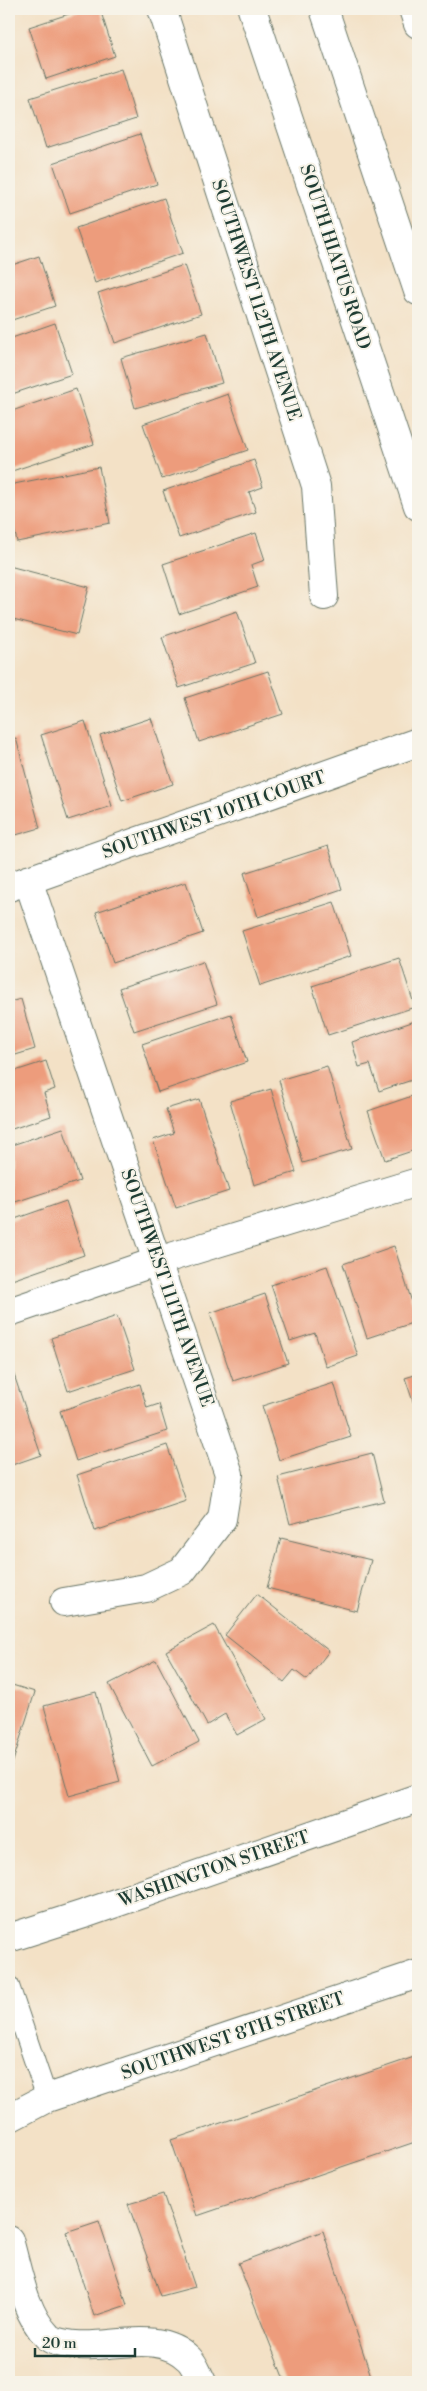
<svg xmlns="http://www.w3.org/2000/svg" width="427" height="2391" viewBox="0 0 427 2391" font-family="'Libre Bodoni',serif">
<rect width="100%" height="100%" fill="#f7f3e8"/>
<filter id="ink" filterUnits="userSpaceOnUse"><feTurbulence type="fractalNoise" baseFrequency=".02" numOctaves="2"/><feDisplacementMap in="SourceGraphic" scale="10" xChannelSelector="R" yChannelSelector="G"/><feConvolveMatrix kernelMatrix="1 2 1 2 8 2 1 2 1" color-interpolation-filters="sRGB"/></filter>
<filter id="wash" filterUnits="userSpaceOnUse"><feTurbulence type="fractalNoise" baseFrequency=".0096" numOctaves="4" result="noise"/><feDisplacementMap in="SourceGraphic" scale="20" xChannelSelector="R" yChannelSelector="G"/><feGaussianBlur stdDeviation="1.12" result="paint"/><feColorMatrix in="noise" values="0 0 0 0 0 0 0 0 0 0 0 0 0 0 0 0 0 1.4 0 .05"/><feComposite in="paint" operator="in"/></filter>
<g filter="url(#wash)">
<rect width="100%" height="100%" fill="#f3e1c6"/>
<g id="blocks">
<!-- building -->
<g fill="#ed9c7b">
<polygon points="84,9 100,9 115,56 46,79 29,27"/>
<polygon points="121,69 136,119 46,148 30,98"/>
<polygon points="140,134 157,184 70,213 53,163"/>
<polygon points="164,198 183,253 95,283 76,228"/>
<polygon points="39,256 55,306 9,321 9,266"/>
<polygon points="184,265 201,314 115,343 98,293"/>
<polygon points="55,323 72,374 9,395 9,339"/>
<polygon points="207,333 222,383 135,408 121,358"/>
<polygon points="76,389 94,444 9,472 9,412"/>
<polygon points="228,394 248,450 162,479 143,424"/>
<polygon points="254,460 263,487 249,492 256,512 179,538 163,491"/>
<polygon points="99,467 110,523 17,542 9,503 9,485"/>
<polygon points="256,533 265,560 251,565 258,587 179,614 163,564"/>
<polygon points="9,566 89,587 77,635 9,618"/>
<polygon points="237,611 255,663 179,688 162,637"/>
<polygon points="268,671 283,714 199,742 185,698"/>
<polygon points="151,718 173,784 122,801 100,735"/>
<polygon points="85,721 112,806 68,820 41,735"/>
<polygon points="16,738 40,828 9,837 9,740"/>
<polygon points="328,846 342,889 258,917 244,873"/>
<polygon points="186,882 203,933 113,963 96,912"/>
<polygon points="334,902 351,956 260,986 242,931"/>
<polygon points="399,958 415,1007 328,1035 312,986"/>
<polygon points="203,961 217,1004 134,1031 119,988"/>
<polygon points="21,999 35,1049 9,1057 9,1002"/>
<polygon points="231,1014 247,1062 158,1092 142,1044"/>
<polygon points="418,1020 418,1078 379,1091 370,1064 359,1067 352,1042"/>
<polygon points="46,1061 55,1089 44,1093 51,1116 9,1130 9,1073"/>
<polygon points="327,1066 352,1149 303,1163 279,1080"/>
<polygon points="271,1089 296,1172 254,1185 230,1101"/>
<polygon points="418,1094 418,1149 385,1160 368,1111"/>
<polygon points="199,1099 229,1191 176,1208 153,1140 174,1133 166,1109"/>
<polygon points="63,1128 80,1181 9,1204 9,1146"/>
<polygon points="66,1201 84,1255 9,1281 9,1221"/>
<polygon points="394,1246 418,1321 367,1338 343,1264"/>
<polygon points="327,1266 358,1356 326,1367 315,1333 290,1341 271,1285"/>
<polygon points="265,1294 288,1363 233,1381 210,1313"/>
<polygon points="117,1316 135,1369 68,1391 51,1338"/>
<polygon points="10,1363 41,1455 9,1466 9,1364"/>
<polygon points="418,1374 418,1416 405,1378"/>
<polygon points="334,1383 351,1437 279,1460 262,1406"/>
<polygon points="140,1384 147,1408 159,1404 167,1431 76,1461 60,1411"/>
<polygon points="167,1445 186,1501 95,1531 77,1475"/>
<polygon points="372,1453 384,1501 290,1524 278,1477"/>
<polygon points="281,1538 371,1560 357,1611 267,1588"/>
<polygon points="257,1594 329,1651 307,1680 294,1670 284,1682 225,1635"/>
<polygon points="214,1625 266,1719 237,1735 225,1714 207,1725 166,1651"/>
<polygon points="156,1660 199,1742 152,1766 109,1684"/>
<polygon points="9,1684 35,1692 9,1774"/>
<polygon points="96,1692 120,1782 69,1796 44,1706"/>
<polygon points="417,2056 418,2141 197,2216 171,2140"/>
<polygon points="163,2194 195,2287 161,2296 128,2204"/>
<polygon points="99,2221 127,2305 94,2316 66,2232"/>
<polygon points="323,2231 373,2382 285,2382 238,2263"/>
</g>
</g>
</g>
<g filter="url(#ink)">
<use href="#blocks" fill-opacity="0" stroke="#697667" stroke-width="1"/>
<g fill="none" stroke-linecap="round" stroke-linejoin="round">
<!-- lane casing -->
<g stroke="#697667" stroke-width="22">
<polyline id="lane" points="9,1986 47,2098"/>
</g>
<!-- street casing -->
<g stroke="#697667" stroke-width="30">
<g id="street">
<polyline points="162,9 316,486 324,596"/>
<polyline points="413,9 418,24"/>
<polyline points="28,880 229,1474 222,1519 182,1571 146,1588 64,1602"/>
<polyline points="9,887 418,742"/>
<polyline points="9,1312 158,1261 418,1182"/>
<polyline points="9,1938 84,1914 418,1798"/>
<polyline points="9,2118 47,2098 418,1974"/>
<path d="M9 2240C18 2271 24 2312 47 2336 51 2341 61 2343 68 2344 107 2351 157 2327 189 2359 195 2365 198 2375 202 2382"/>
</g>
</g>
<!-- secondary casing -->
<g stroke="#697667" stroke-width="30">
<g id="secondary">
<polyline points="252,9 418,506"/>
<polyline points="324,9 418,291"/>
</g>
</g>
<!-- lane -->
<use href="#lane" stroke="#fff" stroke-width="20"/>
<!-- street -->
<use href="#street" stroke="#fff" stroke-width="28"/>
<!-- secondary -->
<use href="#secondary" stroke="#fff" stroke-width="28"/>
</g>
</g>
<g text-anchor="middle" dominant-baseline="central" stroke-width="4" stroke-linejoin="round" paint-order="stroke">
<!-- street labels -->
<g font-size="18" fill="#1f3d34" stroke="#f7f3e8">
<text transform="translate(335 257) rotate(72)">SOUTH HIATUS ROAD</text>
<text transform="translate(256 300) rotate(72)">SOUTHWEST 112TH AVENUE</text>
<text transform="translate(214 815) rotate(-19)">SOUTHWEST 10TH COURT</text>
<text transform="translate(167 1288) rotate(71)">SOUTHWEST 111TH AVENUE</text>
<text transform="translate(214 1869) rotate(-19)">WASHINGTON STREET</text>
<text transform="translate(233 2036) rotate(-19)">SOUTHWEST 8TH STREET</text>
</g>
</g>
<!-- margin -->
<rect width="427" height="2391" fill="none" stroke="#f7f3e8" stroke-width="30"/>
<!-- scale -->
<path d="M35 2348v8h100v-8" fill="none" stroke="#1f3d34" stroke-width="2.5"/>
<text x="42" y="2348" font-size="15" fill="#1f3d34" stroke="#f7f3e8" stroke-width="4" paint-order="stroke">20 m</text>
</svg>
